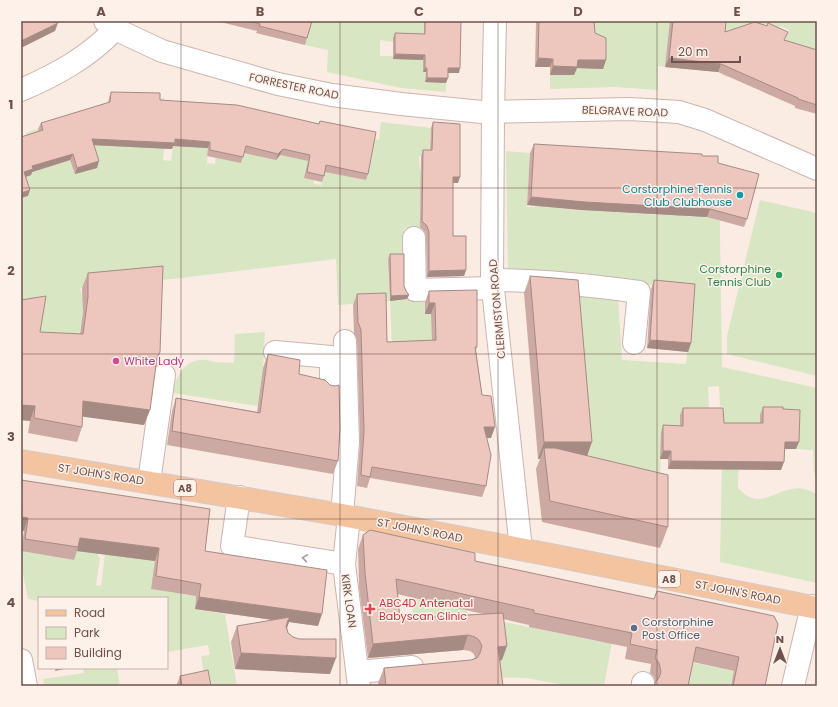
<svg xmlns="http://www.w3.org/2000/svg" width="838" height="707" viewBox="0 0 838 707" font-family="Poppins,sans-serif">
<rect width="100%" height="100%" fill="#faece3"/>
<!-- green -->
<g fill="#d8e6c3">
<polygon points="311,21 424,21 424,39 393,42 380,40 380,56 393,56 393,59 423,60 426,72 425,82 446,83 446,92 401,88 327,72 328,50 305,45"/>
<polygon points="575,21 687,21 665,67 658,66 658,90 615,87 550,89 550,75 574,75 575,53 588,68 603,68"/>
<polygon points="724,21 817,21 817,59 795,83 788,103 777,98 794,61 779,54 789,30 780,26 776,36 728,77 723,75 723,73"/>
<polygon points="164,98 163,105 168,107 163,160 171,161 173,146 208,148 207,163 215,164 220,111 244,149 273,153 298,159 299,148 309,154 305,178 314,180 314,184 321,185 325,165 374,138 379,140 381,122 431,128 429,156 419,156 420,171 429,171 421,193 420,228 405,228 406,258 388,259 390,301 425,298 425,314 432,314 433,354 393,369 390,301 338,305 336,259 181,278 80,288 83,297 83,312 77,349 66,359 21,314 21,198 28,196 22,178 28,141 26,133 38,129 70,160 75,174 89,142 158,99"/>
<path d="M506 151 530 153 527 207H535L536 195 562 196V209H569L662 215 687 204V216L695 217 719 164 722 367 817 388V481L814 471 813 450 796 449 761 415 760 431H739L738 488C759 510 769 493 792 489 801 487 809 490 817 494V583L720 562 723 407 720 406 719 386 708 387 710 434 661 433 660 496 583 478 571 288 618 297 622 360 686 364 693 288 508 275Z"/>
<polygon points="760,200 817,213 817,376 727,354 727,336"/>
<path d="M265 332 263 368 258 406 173 393C175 379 183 362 199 360 203 359 210 361 215 362 221 362 227 363 234 363L235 334Z"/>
<polygon points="77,539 98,553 98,557 100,557 96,585 101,586 105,554 118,556 120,546 136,558 150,560 161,552 151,589 196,596 195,609 225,614 237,686 206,686 201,656 210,655 208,645 167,652 167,598 39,598 39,601 28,599 21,564 21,551 74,560"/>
<polygon points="412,598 467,610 472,643 414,632"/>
<polygon points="499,621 596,641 612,642 604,686 570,686 526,678 485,677 483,664"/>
<polygon points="690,662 765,678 733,678 730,686 686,686"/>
<polygon points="83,668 117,668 120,686 44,686 43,679 84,673"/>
</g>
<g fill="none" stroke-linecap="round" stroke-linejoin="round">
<!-- minor casing -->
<g stroke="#ccb5ae" stroke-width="24">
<g id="minor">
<polyline points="105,21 115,29 162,51 278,84 332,95 401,104 482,112 630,109 679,112 705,120 817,169"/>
<polyline points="495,21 493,112 492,280 521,549"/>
<path d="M21 90C56 75 89 57 115 29"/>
<polyline points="414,238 415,290 493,288"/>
<path d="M492 280C542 280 590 285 639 292L634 343"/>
<polyline points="275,352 331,357 331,387"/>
<polyline points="149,482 164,375"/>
<polyline points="239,497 232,546 344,564"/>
<polyline points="342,515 348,442 345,341"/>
<polyline points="349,516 344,564 359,686"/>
<polyline points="21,660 26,686"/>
<polyline points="358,672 412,667"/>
<polyline points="643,686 643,683"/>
<polyline points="793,686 812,606"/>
</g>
</g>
<!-- major casing -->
<g stroke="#d4cbc9" stroke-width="24">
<polyline id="major" points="21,461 342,515 546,554 817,608"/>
</g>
<!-- minor -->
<use href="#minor" stroke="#fff" stroke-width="22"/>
<!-- major -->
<use href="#major" stroke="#f4c4a1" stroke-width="22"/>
</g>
<!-- wall -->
<g fill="#ccaaa3" fill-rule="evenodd">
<polygon points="216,21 312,21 307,38 305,45 256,33 257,31"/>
<polygon points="424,21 461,21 459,73 448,73 446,83 425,82 426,72 423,72 423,60 393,59 393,38 395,33 424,34"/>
<polygon points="536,21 594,21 595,33 606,60 603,69 577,68 574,75 550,75 550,67 535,67"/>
<polygon points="670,21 726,21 725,32 785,40 817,50 817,114 795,108 795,106 718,72 665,67"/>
<polygon points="111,92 160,100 319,124 320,121 368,174 366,180 325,172 322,182 304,178 308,161 280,155 276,160 244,153 241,163 207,156 208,148 173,146 172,149 94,145 97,168 75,174 70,160 32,172 31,175 26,177 28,196 21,137 39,131 38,129 41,123 108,103 109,98"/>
<polygon points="433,122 458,183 453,183 453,236 466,270 464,276 427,277 426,238 425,232 420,227 421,156 423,150 430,150 431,128"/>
<polygon points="534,144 702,156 718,163 747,219 744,227 707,217 582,210 527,205 530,153"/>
<polygon points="390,254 404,286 406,291 409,295 407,299 390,301 388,259"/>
<polygon points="88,273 157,360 144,425 83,416 82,427 77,442 28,433 30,421 21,420 21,300 40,332 80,334 83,312 82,288"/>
<polygon points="530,276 587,456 668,527 660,548 542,522 536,469 540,459 538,459 524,293"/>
<polygon points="654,280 691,343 688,352 647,348 651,289"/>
<polygon points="429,291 477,347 476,350 482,395 491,438 487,438 486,486 482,497 370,478 367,488 357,486 360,442 357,341 354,333 353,305 357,294 387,342 432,340 431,314 425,314 425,302"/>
<polygon points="268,354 299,374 338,461 333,474 167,445 172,411 176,398 257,412 263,368"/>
<polygon points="763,407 783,409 796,449 784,449 781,470 668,469 668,459 660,459 661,433 663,425 680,426 680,415 683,408 724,423 760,423 760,415"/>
<polygon points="21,480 205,551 318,626 289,622 287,628 288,633 330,674 235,669 231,642 237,626 273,620 195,609 196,596 151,589 155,561 77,551 74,560 21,551 24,531 21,530"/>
<path d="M363 535 475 561 654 599 657 591 692 598 765 686H731L734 671 693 662 688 686H654L655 683 654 677 650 673 651 664 625 659 627 647 529 627V625L503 619 502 660 500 661 503 686H379L378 683 384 668 471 660 475 658 474 654 470 651 463 650 368 658 359 587 358 549ZM397 594 483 614 400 619Z"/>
<polygon points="180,676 211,686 177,686 177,684"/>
</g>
<!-- shaded-wall -->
<g fill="#a68b84">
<polygon points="58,23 55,31 21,48 21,41"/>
<polygon points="395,54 425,55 423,60 393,59"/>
<polygon points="538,58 553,59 550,67 535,67"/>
<polygon points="669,58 721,64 718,72 665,67"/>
<polygon points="578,60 606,60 603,69 577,68 574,75 550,75 553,66"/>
<polygon points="425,68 427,68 426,72 423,72"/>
<polygon points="448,68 460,68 459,73 446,73"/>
<polygon points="427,78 448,78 446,83 425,82"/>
<polygon points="92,139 175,139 210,142 208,148 173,146 172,149 90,145"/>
<polygon points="283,149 280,155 276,160 278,154"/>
<polygon points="73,154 70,160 32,172 31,175 22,178 24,172 32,166"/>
<polygon points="99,161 97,168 75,174 77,168"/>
<polygon points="453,177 460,177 458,183 451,183"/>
<polygon points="30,190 28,196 21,198 21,193"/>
<polygon points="531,197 710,209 707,217 582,210 527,205"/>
<polygon points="466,270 464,276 427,277 429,271"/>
<polygon points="409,295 407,299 390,301 391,296"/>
<polygon points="429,303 435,303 431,314 425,314"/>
<polygon points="650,340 691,343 688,352 647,348"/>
<polygon points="83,401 150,410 144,425 78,416"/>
<polygon points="21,405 35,406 30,421 21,420"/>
<polygon points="484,427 495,427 491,438 480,438"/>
<polygon points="544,442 592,442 586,459 544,448 540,459 538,459"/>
<polygon points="785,442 799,442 796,449 782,449"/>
<polygon points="663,451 671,451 668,459 660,459"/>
<polygon points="671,461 784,462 781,470 668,469"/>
<polygon points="21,517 28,518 24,531 21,530"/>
<polygon points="80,538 159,548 155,561 77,551 78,547"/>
<polygon points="199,597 322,614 318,626 289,622 285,633 287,622 195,609"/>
<polygon points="468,635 463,650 368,658 373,644"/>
<polygon points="507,646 502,660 493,661 498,647"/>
<polygon points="241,653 336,658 330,674 235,669"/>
<polygon points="56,668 69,668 55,671"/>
</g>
<!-- building -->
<g fill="#edc6bd" stroke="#a68b84">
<polygon points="21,21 57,21 58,23 21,41"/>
<polygon points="249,21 312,21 307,38 259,26 260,24"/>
<polygon points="425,21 461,21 460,68 448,68 448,78 427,78 427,68 425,68 425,55 395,54 395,33 425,34"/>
<polygon points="539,21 594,21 595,33 606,38 606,60 578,60 577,67 553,66 553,59 538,58"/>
<polygon points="673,21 726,21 725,32 755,22 767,26 768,23 788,32 784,40 817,50 817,105 798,99 798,98 721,64 669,58"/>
<polygon points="111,92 160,93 160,100 237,105 319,124 320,121 376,132 368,174 326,165 324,176 307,172 310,155 283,149 278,154 246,146 243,157 210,150 210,142 175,139 175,143 92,139 99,161 77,168 73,154 32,166 33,169 24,172 30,190 21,193 21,137 43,130 41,123 110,102"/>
<polygon points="433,122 460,124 460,177 453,177 453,236 466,236 466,270 429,271 429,232 427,226 422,221 423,150 432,150"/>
<polygon points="534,144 702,154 702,156 718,156 718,163 759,174 747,219 710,209 585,202 531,197"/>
<polygon points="390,254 404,254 404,286 406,291 409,295 391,296"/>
<polygon points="163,266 160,352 157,358 150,410 83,401 82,427 34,418 35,406 21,405 21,300 46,296 40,332 83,334 88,297 88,273"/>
<polygon points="530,276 578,280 592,442 544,442"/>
<polygon points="654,280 695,284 691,343 650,340"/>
<polygon points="477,290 477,347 475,347 482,395 491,396 495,427 484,427 491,455 486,486 372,467 370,477 361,475 364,431 361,330 358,322 357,294 386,293 387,342 436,340 435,303 429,303 429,291"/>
<polygon points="268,354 300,360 299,374 325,380 330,385 335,386 339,385 340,428 338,461 172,431 176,398 260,413"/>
<polygon points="763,407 783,407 783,409 800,410 799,442 785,442 784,462 671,461 671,451 663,451 663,425 683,426 683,408 723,408 724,423 763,423"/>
<polygon points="544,448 555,448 668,475 668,527 550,501"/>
<polygon points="21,480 210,509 205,551 327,570 322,614 199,597 201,584 156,576 159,548 80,538 78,547 25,539 28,518 21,517 22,508 21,508"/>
<polygon points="370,530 475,553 475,561 654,599 657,591 774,616 778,624 765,686 733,686 739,657 696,647 688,686 655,686 655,682 659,678 661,672 659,663 655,658 657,650 630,644 632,633 534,613 534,610 396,579 400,619 503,613 507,646 498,647 503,686 386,686 384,668 471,660 477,658 480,653 482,646 479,640 475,637 468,635 373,644 365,573 363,535"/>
<polygon points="290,617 288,620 286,626 288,633 293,637 299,639 336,639 336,658 241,653 237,626"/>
<polygon points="208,670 211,686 182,686 180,676"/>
</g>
<!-- one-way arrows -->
<defs><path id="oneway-chevron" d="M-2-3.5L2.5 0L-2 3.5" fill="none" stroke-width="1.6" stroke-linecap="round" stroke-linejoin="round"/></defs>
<use stroke="#a99793" href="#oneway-chevron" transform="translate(305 558) rotate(-171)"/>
<!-- grid -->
<path fill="none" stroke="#70514b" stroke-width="1" stroke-opacity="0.55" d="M181 21V686M340 21V686M498 21V686M657 21V686M21 188H817M21 354H817M21 519H817"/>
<!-- markers -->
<circle fill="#0f9aa8" stroke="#fdf1e9" stroke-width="1.5" cx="740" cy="195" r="4"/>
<circle fill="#2e9e5b" stroke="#fdf1e9" stroke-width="1.5" cx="779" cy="275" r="4"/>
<circle fill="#d1479c" stroke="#fdf1e9" stroke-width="1.5" cx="116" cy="361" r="4"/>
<path fill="#e0444e" stroke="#fdf1e9" stroke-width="1.5" d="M368 603h4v4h4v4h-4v4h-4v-4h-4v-4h4z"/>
<circle fill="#5c6f8a" stroke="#fdf1e9" stroke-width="1.5" cx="634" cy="628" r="4"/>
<g text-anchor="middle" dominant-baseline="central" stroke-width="3" stroke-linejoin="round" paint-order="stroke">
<!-- shield labels -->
<g fill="#fdf1e9" stroke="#9a817a" stroke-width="1">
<rect x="174" y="480" width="22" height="16" rx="3"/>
<rect x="658" y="571" width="22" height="16" rx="3"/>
</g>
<g font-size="10" font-weight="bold" fill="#70514b">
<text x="185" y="488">A8</text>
<text x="669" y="579">A8</text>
</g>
<!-- street labels -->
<g font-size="11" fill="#70514b" stroke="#fdf1e9">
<text transform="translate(294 86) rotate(12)">FORRESTER ROAD</text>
<text transform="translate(625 111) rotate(2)">BELGRAVE ROAD</text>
<text transform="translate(497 309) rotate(-95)">CLERMISTON ROAD</text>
<text transform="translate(101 474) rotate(9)">ST JOHN'S ROAD</text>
<text transform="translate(420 530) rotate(11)">ST JOHN'S ROAD</text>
<text transform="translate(738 592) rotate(11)">ST JOHN'S ROAD</text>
<text transform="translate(349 601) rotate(82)">KIRK LOAN</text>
</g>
<!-- culture labels -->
<g font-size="11" fill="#0d838f" stroke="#fdf1e9" text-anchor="end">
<text x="732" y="189">Corstorphine Tennis<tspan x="732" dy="13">Club Clubhouse</tspan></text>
</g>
<!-- leisure labels -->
<g font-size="11" fill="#27864d" stroke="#fdf1e9" text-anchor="end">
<text x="771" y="269">Corstorphine<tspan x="771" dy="13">Tennis Club</tspan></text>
</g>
<!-- hotel labels -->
<g font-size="11" fill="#b23c85" stroke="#fdf1e9" text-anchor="start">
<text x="124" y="361">White Lady</text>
</g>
<!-- health labels -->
<g font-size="11" fill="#be3a42" stroke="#fdf1e9" text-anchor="start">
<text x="379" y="603">ABC4D Antenatal<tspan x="379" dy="13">Babyscan Clinic</tspan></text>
</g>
<!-- service labels -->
<g font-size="11" fill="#4e5e75" stroke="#fdf1e9" text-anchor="start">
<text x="642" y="622">Corstorphine<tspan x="642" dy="13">Post Office</tspan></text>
</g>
</g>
<!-- border -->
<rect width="838" height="707" fill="none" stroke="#fdf1e9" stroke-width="44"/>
<!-- legend -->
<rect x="38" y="597" width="130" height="72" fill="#fdf1e9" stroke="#c5b1aa"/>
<rect x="46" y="610" width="20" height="6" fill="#f4c4a1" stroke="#c5b1aa"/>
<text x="74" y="617" font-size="12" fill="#70514b">Road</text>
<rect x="46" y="627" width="20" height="12" fill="#d8e6c3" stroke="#c5b1aa"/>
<text x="74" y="637" font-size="12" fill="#70514b">Park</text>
<rect x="46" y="647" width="20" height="12" fill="#edc6bd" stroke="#c5b1aa"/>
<text x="74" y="657" font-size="12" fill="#70514b">Building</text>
<!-- north arrow -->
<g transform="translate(780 649)" stroke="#fdf1e9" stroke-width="3" paint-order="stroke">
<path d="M0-3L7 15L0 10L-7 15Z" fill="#70514b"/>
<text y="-6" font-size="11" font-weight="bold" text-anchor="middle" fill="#70514b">N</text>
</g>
<!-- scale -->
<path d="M672 56v6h68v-6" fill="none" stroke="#70514b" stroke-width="2"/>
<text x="678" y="56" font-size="12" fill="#70514b" stroke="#fdf1e9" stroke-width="3" paint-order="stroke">20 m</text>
<rect x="22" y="22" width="794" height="663" fill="none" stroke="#70514b" stroke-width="1.5"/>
<g font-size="13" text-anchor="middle" font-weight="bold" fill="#70514b">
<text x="101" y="16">A</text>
<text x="260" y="16">B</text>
<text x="419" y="16">C</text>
<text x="578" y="16">D</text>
<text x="737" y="16">E</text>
<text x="11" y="109">1</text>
<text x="11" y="275">2</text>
<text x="11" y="441">3</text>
<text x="11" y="607">4</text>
</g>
</svg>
